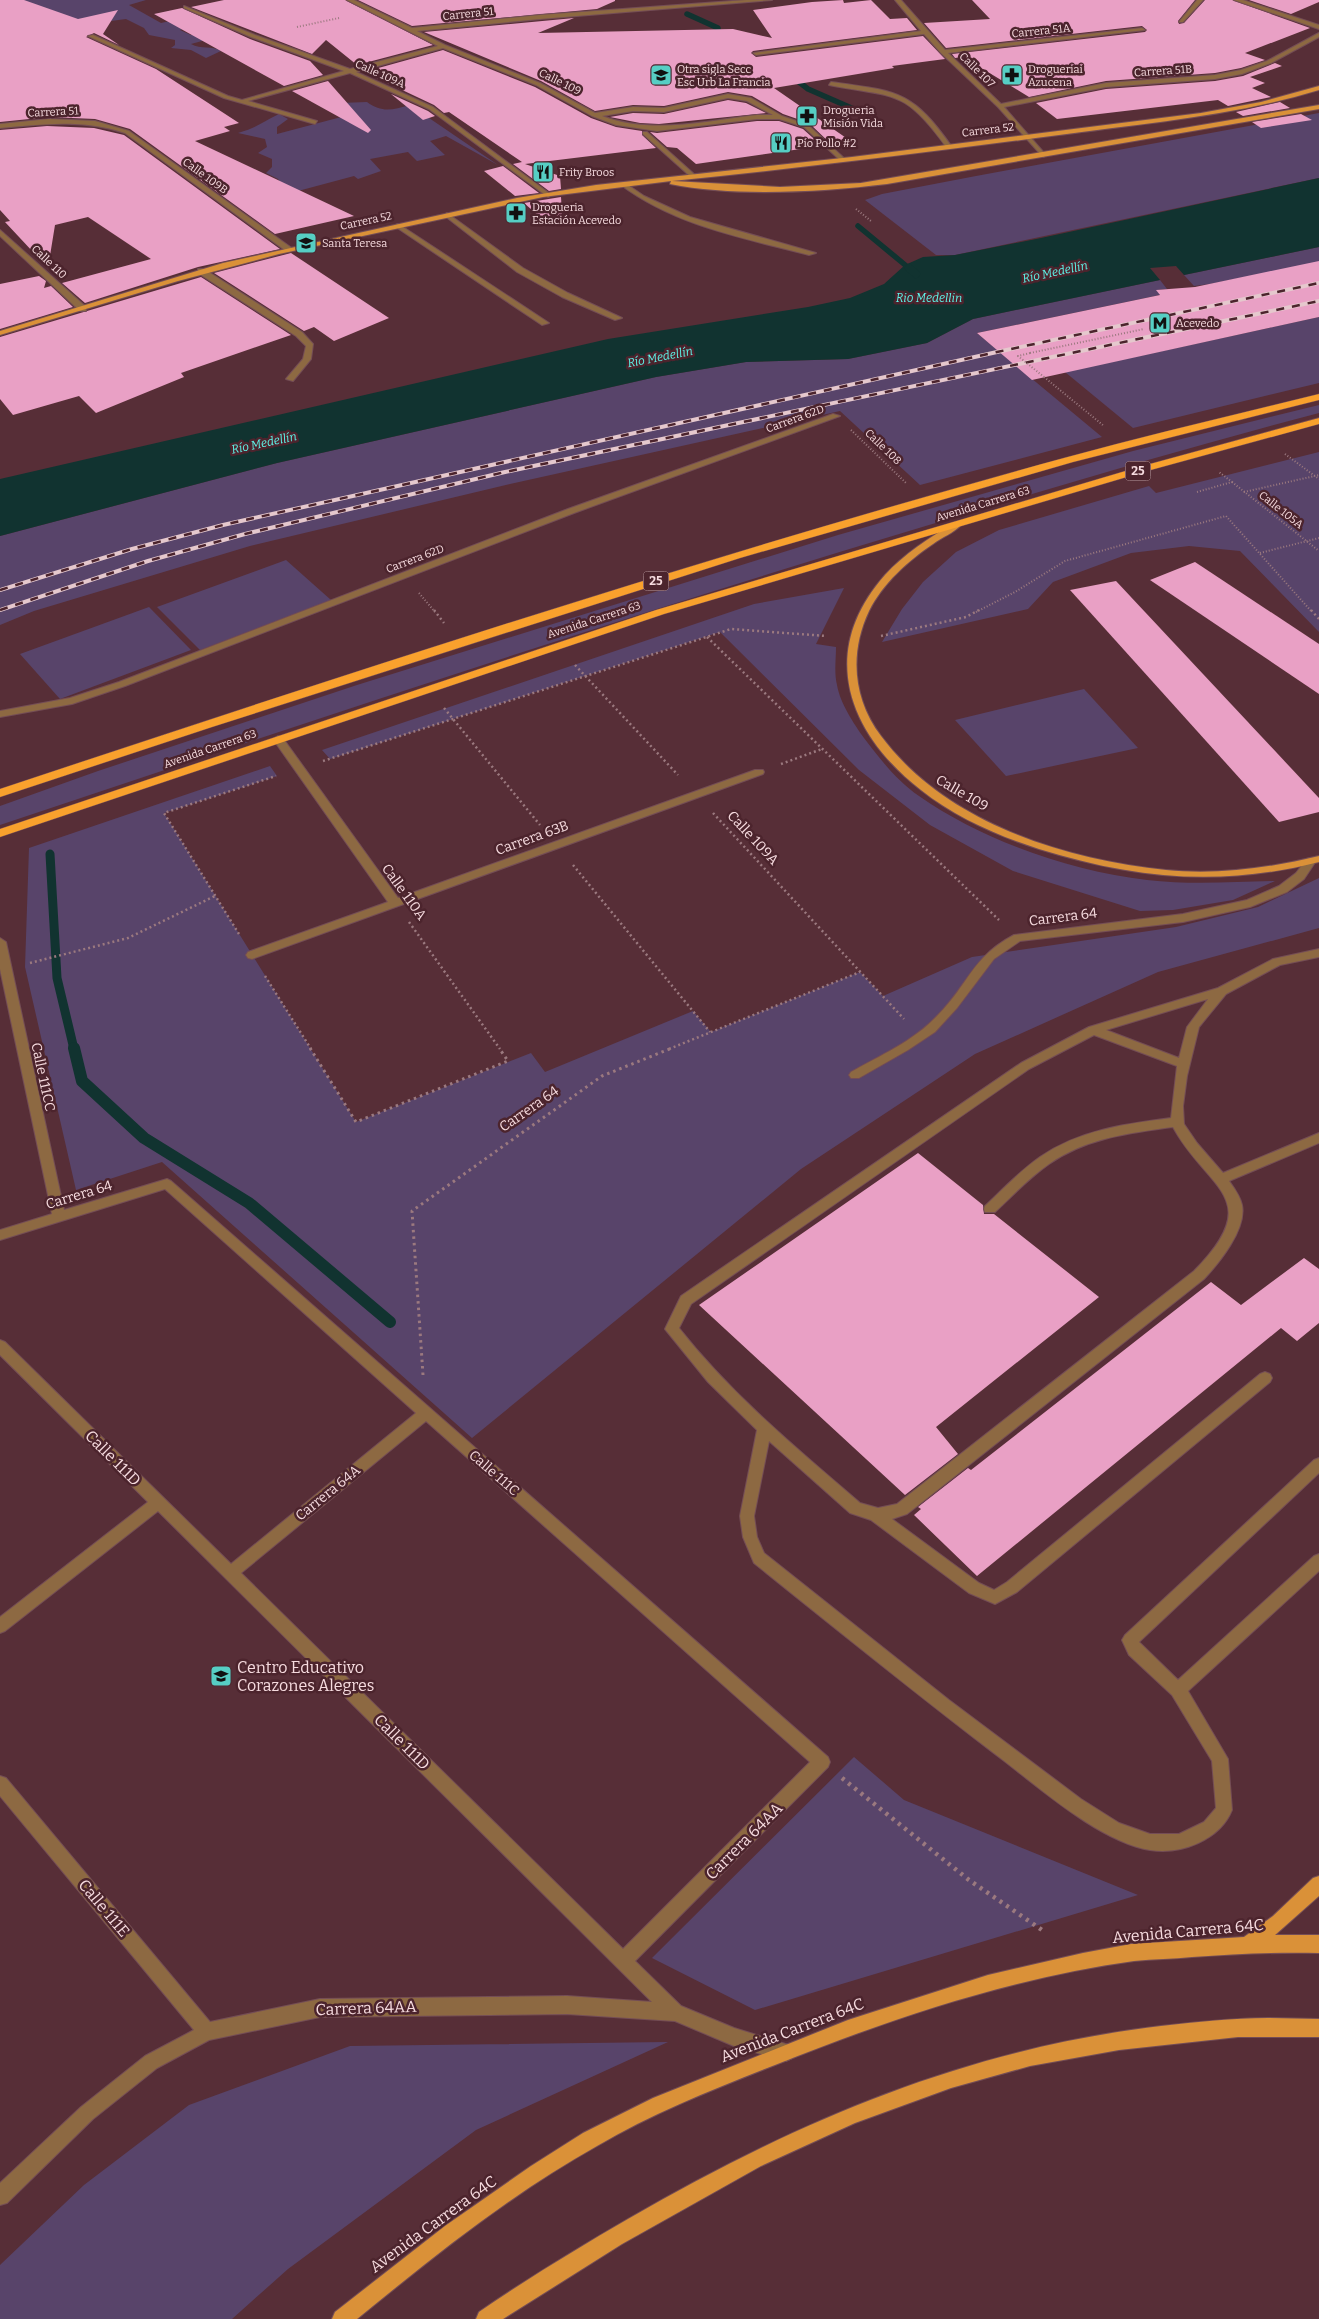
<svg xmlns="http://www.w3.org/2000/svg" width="1319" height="2319" viewBox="0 0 1319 2319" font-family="Bitter,serif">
<rect width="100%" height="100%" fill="#572e37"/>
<!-- green -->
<g fill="#58446a">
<path d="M24 0H146L129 5 161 23 170 21 183 29 180 30 191 35 200 32 213 38 191 44C201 50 212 45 221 51L206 58 191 50 171 48 175 45V40L149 35 144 28 126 19 81 25 0 5Z"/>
<path d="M367 102C382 113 392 110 410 105L498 165 446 136 430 141 445 155 417 161 408 152 370 159 381 171 358 179 354 176 298 191 284 188 278 179 266 173 272 167V159L258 153 267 147 265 139 238 133C257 128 262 122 279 114L288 119 277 127V134L345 116 340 103Z"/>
<polygon points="1319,113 1319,178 955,255 936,255 865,200 882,194 976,176"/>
<polygon points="1319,247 1319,262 1210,284 1194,286 1184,275"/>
<polygon points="1160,280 1167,289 1157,290 1160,295 977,333 1102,437 920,485 840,411 510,484 250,546 34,611 0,625 0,536 277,463 656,377 746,362 848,359 927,343 973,319"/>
<polygon points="1319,317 1319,383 1133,428 1065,372"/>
<path d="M1319 405V413C1184 448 1052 488 919 528 610 621 305 723 0 825V806L98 771 357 685 838 535 1133 451Z"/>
<polygon points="1319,452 1319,632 1240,551 1189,546 1131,553 1053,582 1028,609 882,642 902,609 923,582 956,552 999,530 1149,486 1156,493"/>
<polygon points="286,560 331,600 200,650 157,607"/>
<path d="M844 588 816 644 836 647C836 659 834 673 837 685 840 703 854 724 864 738 880 759 897 781 919 796 982 840 1069 871 1147 880 1189 885 1233 882 1275 881L1233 900 1173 910 1140 911 1013 871 930 825 859 770 720 632 330 759 322 750 754 604Z"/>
<polygon points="149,607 191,650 60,699 20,654"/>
<polygon points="1084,689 1138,748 1006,776 955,720"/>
<polygon points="270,766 277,776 164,813 356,1122 531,1053 545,1072 693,1011 711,1032 860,972 883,996 972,957 1176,927 1258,907 1319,878 1319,928 1158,972 975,1054 801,1169 472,1438 162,1162 76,1190 25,967 29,848"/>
<polygon points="854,1757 904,1800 1138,1895 755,2010 652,1958"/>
<polygon points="668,2042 476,2130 288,2269 232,2319 0,2319 0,2265 84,2185 189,2105 350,2046"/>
</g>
<!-- water -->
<polygon fill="#113330" points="1319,178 1319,247 1184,275 1176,266 1150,268 1160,280 973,319 927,343 848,359 746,362 656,377 277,463 0,536 0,479 608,339 808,307 850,298 884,284 905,265 923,257 955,255 1041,238"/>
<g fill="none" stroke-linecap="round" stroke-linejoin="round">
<!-- stream-far3 -->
<g stroke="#113330" stroke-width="5.5">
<polyline points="687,14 718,28 718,45"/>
<polyline points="790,75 808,89 856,110"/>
<polyline points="858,226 910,269"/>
</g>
<!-- stream-far2 -->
<polyline stroke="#113330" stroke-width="8" points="909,268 916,274"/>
<!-- stream-far1 -->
<polyline stroke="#113330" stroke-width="9" points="50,854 57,978 74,1049"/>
<!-- stream -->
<polyline stroke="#113330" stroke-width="12" points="74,1048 82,1081 144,1138 249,1203 390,1322"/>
</g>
<!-- building -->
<g fill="#e9a0c5">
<polygon points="0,0 24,0 78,19 118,10 103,34 119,45 94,33 86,37 156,69 239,123 224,127 230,131 195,141 354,216 275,234 130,129 95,119 49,117 0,122"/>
<polygon points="224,0 345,0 433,45 357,65 326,40 312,54 191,7"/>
<polygon points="358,0 615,0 615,1 597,9 412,26"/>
<polygon points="843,0 844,3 871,0 890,19 907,18 917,30 753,51 751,53 756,57 923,36 945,59 892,66 894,68 774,88 852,142 832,145 809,123 783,114 752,96 728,92 664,106 633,105 595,111 541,81 424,32 574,18 538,33 733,29 772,38 753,10 812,2"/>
<polygon points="972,0 1195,0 1178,21 1179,24 1184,23 1205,0 1232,0 1310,28 1245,53 1265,60 1241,68 1215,73 1106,81 1029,97 963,57 955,58 952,54 1145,32 1147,30 1142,26 946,48 924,23 990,19"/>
<polygon points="1249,0 1319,0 1319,2 1291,14"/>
<polygon points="182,8 250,39 310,61 323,75 284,86 154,14"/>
<polygon points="443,50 535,87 591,118 616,127 642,131 642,135 656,148 525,164 560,176 561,189 549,191 513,164 522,162 449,112 444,113 434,105 364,72"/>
<polygon points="1275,63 1282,66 1250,77 1265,83 1252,88 1271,97 1228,106 1218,100 1057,119 1036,103 1106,89 1215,81 1243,76"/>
<polygon points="328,81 371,130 368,133 292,91"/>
<polygon points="391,94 428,111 435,116 423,120"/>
<polygon points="728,100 746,103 766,113 659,124 640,123 610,117 633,113 664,114"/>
<polygon points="1280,102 1290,108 1243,116 1236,112"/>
<polygon points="1301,114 1312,120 1261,128 1252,122"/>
<polygon points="757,121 779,121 803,129 822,146 696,164 677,148 667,147 650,132 657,133"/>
<polygon points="47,126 94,128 124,135 280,249 198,267 85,303 62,283 151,259 88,217 55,225 48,268 5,222 10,221 0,210 0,130"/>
<polygon points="503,166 539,193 515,196 484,171"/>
<polygon points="561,197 562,215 541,218 524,203"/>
<polygon points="291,253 389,318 334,341 314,327 304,331 214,273"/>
<polygon points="1319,261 1319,317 1032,380 977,333 1160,295 1156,290 1195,287"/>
<polygon points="39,276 46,281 44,288 51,286 73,307 0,329 0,284"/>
<polygon points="201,277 291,335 181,373 184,377 96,413 79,396 13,415 0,399 0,337"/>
<polygon points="1195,562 1319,644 1319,694 1150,580"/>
<polygon points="1116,581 1319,798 1319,812 1279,822 1070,590"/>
<polygon points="918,1153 983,1205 984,1214 994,1214 1099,1297 936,1427 958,1454 905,1495 699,1305"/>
<polygon points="1304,1258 1319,1269 1319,1323 1297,1341 1281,1328 977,1576 914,1515 921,1509 918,1507 968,1468 971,1470 1211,1282 1241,1305"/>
</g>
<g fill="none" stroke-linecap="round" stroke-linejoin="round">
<!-- minor casing -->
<g stroke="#744d55" stroke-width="2">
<g id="minor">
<path d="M347 0H354L412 28 540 15 746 0H772L540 19 417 31 445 45 540 83 595 113 633 107 664 108 728 94 751 98 782 116 808 125 846 160 841 161 804 127 779 119H757L657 131 616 125 592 116 536 85 443 48 356 72 433 107 550 194V196L548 197 429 109 350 73 248 101 317 121 315 124 224 98 88 36 93 35 228 96 242 100 344 71 251 37 184 8V6L255 35 350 69 438 46ZM728 98 747 101 773 115H757C705 121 652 135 602 116L633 111 664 112Z"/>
<polygon points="895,0 901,0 945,50 1142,28 1145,30 948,53 1001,104 1106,83 1215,75 1241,70 1267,61 1317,34 1319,33 1319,37 1271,63 1242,74 1215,79 1106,87 1004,107 1045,154 1045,156 1043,157 998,107 941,53 924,34 756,55 753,53 921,31"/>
<polygon points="1197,0 1203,0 1183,22 1179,22"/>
<polygon points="1234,0 1243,0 1319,25 1319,29"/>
<path d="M831 82C897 91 912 90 952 147L947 148C904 88 895 98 829 85Z"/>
<path d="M49 119 95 121 129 131 293 249 286 251 125 133C83 119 43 124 0 128V124Z"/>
<polygon points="643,132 647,132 695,175 695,177 691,177 643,134"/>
<path d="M621 183H625L644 196 690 217 816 253 809 255C744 238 676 226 621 185Z"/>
<polygon points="447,213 523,268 568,293 622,318 615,320 562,297 517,272 445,216 444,215"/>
<polygon points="398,224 400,225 549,323 542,325 396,227 394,226"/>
<polygon points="0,230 86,307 86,311 80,311 0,236"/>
<polygon points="198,269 204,269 302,332 313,344 311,359 293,381 286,379 303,359 306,346 296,336 198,273"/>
<polygon points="833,414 840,416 574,513 125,686 72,704 0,717 0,711 70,698 119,682 568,509"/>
<polygon points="278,736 282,737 398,898 755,770 763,770 764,772 763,774 252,959 248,958 246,955 248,952 388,902 273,739"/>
<path d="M1311 858 1316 861 1304 879 1287 892 1250 907 1183 922 1020 941 994 959 957 1008 935 1032 908 1050 859 1078H851L849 1075 851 1072C881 1055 914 1041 938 1015 969 984 971 958 1014 935L1183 914 1247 900 1279 886 1296 873 1307 859Z"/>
<path d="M0 938 6 942 64 1210 167 1179 171 1181 828 1757 830 1762 828 1767 635 1961 681 2006 734 2028 792 2046 795 2052 792 2058 786 2061 734 2046 675 2021 567 2014 320 2017 209 2040 157 2068 93 2119 7 2203 0 2205V2183L81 2107 145 2056 194 2030 0 1796V1776L6 1778 210 2022 320 1999 567 1996 652 2002 158 1511 5 1631 0 1633V1617L148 1502 0 1355V1340L5 1342 231 1564 416 1413 165 1189 0 1240V1230L52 1214 0 969ZM426 1421 810 1762 623 1949 241 1573Z"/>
<path d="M1319 949V957L1280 965 1226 994 1199 1027 1187 1076 1183 1106 1184 1124 1197 1143 1223 1173 1319 1133V1143L1229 1181C1234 1188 1240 1196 1242 1205 1247 1229 1219 1263 1204 1279L907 1514 892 1519 979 1583 994 1590 1007 1582 1260 1374 1265 1372 1270 1374 1272 1378 1270 1382 1017 1592 995 1604 969 1593 871 1520 850 1513 769 1441 754 1516 757 1537 764 1553 949 1700 1081 1799 1119 1823 1150 1834H1179L1204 1822 1216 1808 1212 1761 1172 1695 1129 1655 1122 1640 1125 1635 1314 1460 1319 1458V1473L1139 1642 1178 1680 1314 1556 1319 1554V1571L1188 1691 1228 1759 1232 1810C1220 1840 1181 1855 1150 1850 1101 1842 1042 1790 1003 1760 919 1696 836 1629 754 1563L743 1537 740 1516 757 1430 708 1382 665 1329 681 1296 1021 1063 1089 1027 1218 988 1273 959ZM1208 999 1187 1027 1179 1058 1106 1030ZM1094 1035 1177 1066 1171 1118C1125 1124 1079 1130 1040 1157 1020 1171 1003 1189 985 1206L984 1209 985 1212H995C1012 1196 1029 1178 1049 1164 1086 1138 1130 1133 1173 1127 1207 1190 1267 1197 1194 1271L897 1504 878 1508 860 1503C796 1448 732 1395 679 1328L691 1304 1029 1069Z"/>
</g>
</g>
<!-- major casing -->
<g stroke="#744d55" stroke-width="2">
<g id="major">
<path d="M1319 86V90C1234 116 1146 123 1059 135 930 152 802 168 672 181L780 187 861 183 1319 105V109L887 184C821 192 735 197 670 184L671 181 543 197 279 254 178 281 0 335V331L223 263 517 198 596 185 852 157 1201 113 1261 102Z"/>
<path d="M954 523 961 525C954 533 942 537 933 544 908 561 883 583 869 611 849 653 853 699 881 736 945 822 1062 859 1166 870 1217 875 1270 868 1319 856V862C1220 887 1136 879 1039 849 998 836 955 817 921 790 848 733 817 652 885 575 904 554 929 538 954 523Z"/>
<path d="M1319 1876V1896L1275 1935H1319V1953C1277 1952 1235 1954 1192 1957 1173 1959 1154 1959 1134 1961 1010 1978 890 2019 775 2065 714 2089 653 2113 597 2146 511 2194 433 2257 357 2319H332L335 2312 445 2226 531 2166 583 2133 653 2098 848 2020 988 1975 1083 1953 1131 1944 1244 1937 1273 1916 1313 1878Z"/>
<path d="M1268 2018 1319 2019V2037H1238L1119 2050 1030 2066 951 2088 855 2123 761 2166 622 2244 503 2319H476L479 2312C527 2279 578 2248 628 2219 797 2121 966 2049 1161 2026 1197 2022 1233 2018 1268 2018Z"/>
</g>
</g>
<!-- highway casing -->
<g stroke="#744d55" stroke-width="1">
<g id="highway">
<path d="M1319 394V400L1073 462 740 558 212 727 0 797V789C352 672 706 556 1064 458 1148 435 1234 415 1319 394Z"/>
<polygon points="1319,418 1319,424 1147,471 664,614 0,837 0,829 656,610 1139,467"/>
</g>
</g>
<!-- path-far3 -->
<g stroke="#9b797f" stroke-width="2" stroke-dasharray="1 2" stroke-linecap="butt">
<polyline points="297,27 339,18"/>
<polyline points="856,209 871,221"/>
<polyline points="1030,353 1144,329"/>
<polyline points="1044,377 1104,426"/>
<polyline points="851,430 906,483"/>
<polyline points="1285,454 1319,479"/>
<polyline points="1232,482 1319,551"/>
<polyline points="1197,492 1232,482 1219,472"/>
<polyline points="1244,492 1319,475"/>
<polyline points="1260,553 1319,538"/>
<polyline points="419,593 435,612"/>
<polyline points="976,612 1015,592 1065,561 1226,516 1312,612"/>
</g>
<!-- path-far2 -->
<g stroke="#9b797f" stroke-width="2.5" stroke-dasharray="2 3" stroke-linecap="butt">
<polyline points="434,610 444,623"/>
<polyline points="1311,610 1319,619"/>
<polyline points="881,636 966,617 979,610"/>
<polyline points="707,637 999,920"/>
<polyline points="575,665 678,775"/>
<polyline points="444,708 540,825"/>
<polyline points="323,761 731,629 826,636"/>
<polyline points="781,764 822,749"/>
<polyline points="713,813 904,1019"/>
<polyline points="573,865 710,1032"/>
<polyline points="409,922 500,1049"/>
<polyline points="239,934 164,813 276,776"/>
<polyline points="30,963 128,938 215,896"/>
<polyline points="265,976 311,1049"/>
<polyline points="669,1049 860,972"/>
</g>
<!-- path-far1 -->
<g stroke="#9b797f" stroke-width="3" stroke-dasharray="2.5 4" stroke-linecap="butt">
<polyline points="310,1048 356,1122 508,1061 499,1048"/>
<polyline points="423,1375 412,1211 602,1076 672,1048"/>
</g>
<!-- path -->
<polyline stroke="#9b797f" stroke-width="4.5" stroke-dasharray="3 5" stroke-linecap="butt" points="842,1778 969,1880 1045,1932"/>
<!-- minor -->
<use href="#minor" fill="#8d6942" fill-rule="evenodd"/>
<!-- major -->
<use href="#major" fill="#da9138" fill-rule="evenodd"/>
<!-- highway -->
<use href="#highway" fill="#f9a12d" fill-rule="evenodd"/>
<!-- rail casing -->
<g stroke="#e5c8cd" stroke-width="4">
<g id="rail">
<polyline points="0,590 132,549 223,525 997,352 1319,283"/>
<polyline points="0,610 148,561 245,534 505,472 1319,301"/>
</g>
</g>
<!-- rail -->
<use href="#rail" stroke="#4c242d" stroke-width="2.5" stroke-dasharray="8" stroke-linecap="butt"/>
<!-- path-bridge -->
<polyline stroke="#9b797f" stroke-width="2" stroke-dasharray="1 2" stroke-linecap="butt" points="1030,353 1018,356 1044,377"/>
</g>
<!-- icons -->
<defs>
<g id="school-square" transform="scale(1.125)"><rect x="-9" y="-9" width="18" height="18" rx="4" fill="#56cec4" stroke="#4c242d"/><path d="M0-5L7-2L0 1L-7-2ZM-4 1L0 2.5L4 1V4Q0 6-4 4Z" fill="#111"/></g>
<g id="pharmacy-square" transform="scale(1.125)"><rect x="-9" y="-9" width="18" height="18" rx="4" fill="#56cec4" stroke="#4c242d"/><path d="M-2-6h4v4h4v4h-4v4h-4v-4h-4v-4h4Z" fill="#111"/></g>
<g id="restaurant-square" transform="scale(1.125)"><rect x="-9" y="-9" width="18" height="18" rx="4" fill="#56cec4" stroke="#4c242d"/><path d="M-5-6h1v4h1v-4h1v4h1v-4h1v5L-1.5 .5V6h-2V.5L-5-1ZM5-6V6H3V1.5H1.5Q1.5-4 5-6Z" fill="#111"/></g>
<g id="metro-square" transform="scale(1.125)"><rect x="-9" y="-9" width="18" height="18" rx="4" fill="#56cec4" stroke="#4c242d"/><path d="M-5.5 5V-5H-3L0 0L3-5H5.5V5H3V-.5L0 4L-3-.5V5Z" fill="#111"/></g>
</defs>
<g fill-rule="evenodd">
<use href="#school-square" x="661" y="75"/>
<use href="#pharmacy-square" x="1012" y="75"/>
<use href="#pharmacy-square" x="807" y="116"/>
<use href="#restaurant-square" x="781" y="143"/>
<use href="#restaurant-square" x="543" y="172"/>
<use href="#pharmacy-square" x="516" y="213"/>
<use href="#school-square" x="306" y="243"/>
<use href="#metro-square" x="1160" y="323"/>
<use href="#school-square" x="221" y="1676"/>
</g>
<g text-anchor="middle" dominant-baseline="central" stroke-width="5" stroke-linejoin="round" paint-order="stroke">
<!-- far-street labels -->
<g font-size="11" fill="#f6dbdf" stroke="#4c242d">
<text transform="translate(468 14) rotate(-6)">Carrera 51</text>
<text transform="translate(1041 31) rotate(-6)">Carrera 51A</text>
<text transform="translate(977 70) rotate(44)">Calle 107</text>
<text transform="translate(1163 71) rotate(-4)">Carrera 51B</text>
<text transform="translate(380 74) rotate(24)">Calle 109A</text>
<text transform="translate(560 82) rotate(26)">Calle 109</text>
<text transform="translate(53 112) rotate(-3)">Carrera 51</text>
<text transform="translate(988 130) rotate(-7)">Carrera 52</text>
<text transform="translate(205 176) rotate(36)">Calle 109B</text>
<text transform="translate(366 221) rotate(-12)">Carrera 52</text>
<text transform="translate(49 262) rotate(43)">Calle 110</text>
<text transform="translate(795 419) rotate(-20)">Carrera 62D</text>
<text transform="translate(883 447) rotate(44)">Calle 108</text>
<text transform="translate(983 504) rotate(-17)">Avenida Carrera 63</text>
<text transform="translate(1281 510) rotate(38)">Calle 105A</text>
<text transform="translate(415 559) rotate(-21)">Carrera 62D</text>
<text transform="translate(594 620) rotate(-18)">Avenida Carrera 63</text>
<text transform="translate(210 749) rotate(-19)">Avenida Carrera 63</text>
</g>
<!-- far-poi labels -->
<g font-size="11" fill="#f6dbdf" stroke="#4c242d" text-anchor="start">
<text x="677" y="69">Otra sigla Secc<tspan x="677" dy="13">Esc Urb La Francia</tspan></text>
<text x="1028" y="69">Drogueriai<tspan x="1028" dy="13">Azucena</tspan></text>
<text x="823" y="110">Drogueria<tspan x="823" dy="13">Misión Vida</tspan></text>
<text x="797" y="143">Pio Pollo #2</text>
<text x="559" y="172">Frity Broos</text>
<text x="532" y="207">Drogueria<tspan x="532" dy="13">Estación Acevedo</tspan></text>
<text x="322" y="243">Santa Teresa</text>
<text x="1176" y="323">Acevedo</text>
</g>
<!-- far-water labels -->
<g font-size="12" font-style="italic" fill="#5df4e8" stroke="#4c242d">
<text transform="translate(1055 272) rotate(-12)">Río Medellín</text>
<text x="929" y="298">Rio Medellin</text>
<text transform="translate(660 357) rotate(-11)">Río Medellín</text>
<text transform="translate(264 443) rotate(-12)">Río Medellín</text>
</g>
<!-- shield labels -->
<g fill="#4c242d" stroke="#c3a4aa" stroke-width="1">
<rect x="1125.5" y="461.5" width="25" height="19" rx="4"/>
<rect x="643.5" y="571.5" width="25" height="19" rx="4"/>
</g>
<g font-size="12" font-weight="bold" fill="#f6dbdf">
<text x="1138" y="471">25</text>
<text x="656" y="581">25</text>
</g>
<!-- street labels -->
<g font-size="14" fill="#f6dbdf" stroke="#4c242d">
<text transform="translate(962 793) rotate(30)">Calle 109</text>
<text transform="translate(532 838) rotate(-20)">Carrera 63B</text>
<text transform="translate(753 838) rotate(47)">Calle 109A</text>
<text transform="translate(404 892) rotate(54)">Calle 110A</text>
<text transform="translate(1063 917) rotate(-7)">Carrera 64</text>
<text transform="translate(43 1077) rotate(78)">Calle 111CC</text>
<text transform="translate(529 1109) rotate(-35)">Carrera 64</text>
<text transform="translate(79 1195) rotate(-17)">Carrera 64</text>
<text transform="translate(494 1473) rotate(41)">Calle 111C</text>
<text transform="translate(328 1493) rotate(-39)">Carrera 64A</text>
</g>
<!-- near-street labels -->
<g font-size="16" fill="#f6dbdf" stroke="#4c242d">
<text transform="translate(113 1458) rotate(45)">Calle 111D</text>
<text transform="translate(402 1742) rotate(45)">Calle 111D</text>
<text transform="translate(744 1841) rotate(-45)">Carrera 64AA</text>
<text transform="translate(104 1908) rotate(50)">Calle 111E</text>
<text transform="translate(1188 1931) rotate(-5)">Avenida Carrera 64C</text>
<text transform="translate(366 2008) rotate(-2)">Carrera 64AA</text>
<text transform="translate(792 2030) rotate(-21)">Avenida Carrera 64C</text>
<text transform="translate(433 2224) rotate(-36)">Avenida Carrera 64C</text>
</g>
<!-- near-poi labels -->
<g font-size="16" fill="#f6dbdf" stroke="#4c242d" text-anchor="start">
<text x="237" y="1667">Centro Educativo<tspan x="237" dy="18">Corazones Alegres</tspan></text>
</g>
</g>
</svg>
